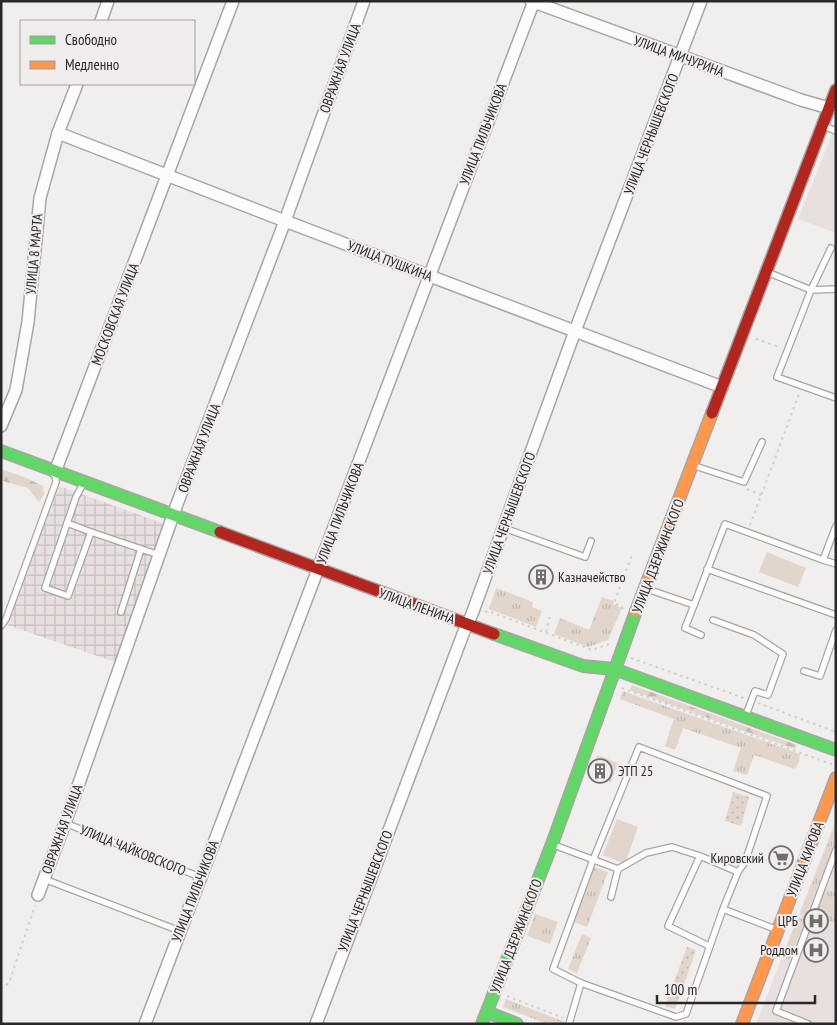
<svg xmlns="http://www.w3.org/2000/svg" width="837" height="1025" viewBox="0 0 837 1025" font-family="'PT Sans Narrow',sans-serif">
<defs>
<pattern id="industrial-grid" width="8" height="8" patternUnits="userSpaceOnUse" patternTransform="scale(1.25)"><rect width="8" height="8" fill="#e8dfdf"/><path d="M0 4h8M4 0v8" fill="none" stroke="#c7bfbf"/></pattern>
<pattern id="grass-tufts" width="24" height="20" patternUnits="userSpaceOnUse" patternTransform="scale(1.25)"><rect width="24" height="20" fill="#e1d5cc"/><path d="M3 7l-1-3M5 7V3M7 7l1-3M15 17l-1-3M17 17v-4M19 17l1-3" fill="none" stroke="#c1b7af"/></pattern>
<pattern id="forest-firs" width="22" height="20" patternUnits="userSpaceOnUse" patternTransform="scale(1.25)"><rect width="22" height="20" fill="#e1d5cc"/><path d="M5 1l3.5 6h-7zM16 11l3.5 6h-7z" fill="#c1b7af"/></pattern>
<pattern id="park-dots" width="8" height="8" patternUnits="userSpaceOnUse" patternTransform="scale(1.25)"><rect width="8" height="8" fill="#e1d5cc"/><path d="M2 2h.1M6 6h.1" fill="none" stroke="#c1b7af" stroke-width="1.8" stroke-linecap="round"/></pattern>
</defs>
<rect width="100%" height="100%" fill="#f1eeee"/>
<!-- built -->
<g fill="#e8dfdf">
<polygon points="836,125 836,233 798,219"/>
<polygon points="836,819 836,1024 756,1024"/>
</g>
<!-- industrial -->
<polygon fill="url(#industrial-grid)" points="59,486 165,524 118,663 7,625"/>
<!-- grass -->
<g fill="url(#grass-tufts)">
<polygon points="496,588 533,602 532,607 542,611 536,627 489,609"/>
<polygon points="602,597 614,601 613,604 622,608 608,640 588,647 554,634 560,618 589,630"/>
<polygon points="623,691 800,754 799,762 795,769 754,755 747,775 733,771 741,748 683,728 675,750 665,746 674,719 620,699"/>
<polygon points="597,755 618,763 611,782 590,773"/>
<polygon points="836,823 836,840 806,915 800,913"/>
<polygon points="594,867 608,872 587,927 574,922"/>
<polygon points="823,888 836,893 836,923 820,918 815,909"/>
<polygon points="535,914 558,922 550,944 527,936"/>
<polygon points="798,918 805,920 789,960 782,957"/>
<polygon points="582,934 591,938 577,973 568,969"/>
<polygon points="506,999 565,1022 564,1024 547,1024 503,1007"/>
</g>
<!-- forest -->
<g fill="url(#forest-firs)">
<polygon points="1,469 24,477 43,486 44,494 39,502 28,488 3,481 1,478"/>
<polygon points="632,685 797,745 795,749 630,690"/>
</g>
<!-- park -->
<g fill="url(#park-dots)">
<polygon points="733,792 749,797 741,826 725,821"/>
<polygon points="687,947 696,950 675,1009 665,1006"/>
</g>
<!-- pitch -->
<g fill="#e1d5cc">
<polygon points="767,552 806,568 798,587 759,572"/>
<polygon points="617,819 638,827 625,864 603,855"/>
</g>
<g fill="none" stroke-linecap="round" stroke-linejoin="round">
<!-- lane casing -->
<g stroke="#a8a5a5" stroke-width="8">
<g id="lane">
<polyline points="824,126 836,131"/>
<polyline points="831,248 811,290 777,377 836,398"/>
<polyline points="767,272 811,290 836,289"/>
<polyline points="695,466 744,482 762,442"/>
<polyline points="83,484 76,497 45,588 68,596 91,532 159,555"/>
<polyline points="67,523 91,532"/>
<polyline points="836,526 823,560 836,564"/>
<polyline points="504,528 585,557 591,541"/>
<polyline points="707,569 836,615"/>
<polyline points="647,589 694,605 685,628 701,635"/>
<polyline points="694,605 725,524 823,560"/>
<polyline points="121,612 141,549"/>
<polyline points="713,620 754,635 783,654 768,695 755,691 746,715"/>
<polyline points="1,626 6,619 56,482 55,473"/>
<polyline points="804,671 820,676 836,630"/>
<polyline points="65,823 200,877"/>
<polyline points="554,845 618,869 646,853 672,847 700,856 738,872"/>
<polyline points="700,856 668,926 709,946"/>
<polyline points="44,879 180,931"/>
<polyline points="611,897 618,869"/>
<polyline points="723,909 738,872 745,862 767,796 639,747 593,860 553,969 581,983 676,1017 686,1014 723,909 775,929"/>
<polyline points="569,1024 581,983"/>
<polyline points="808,1024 776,1011 836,850"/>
</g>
</g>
<!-- street casing -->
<g stroke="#a8a5a5" stroke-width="14">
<g id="street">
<polyline points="531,1 801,100 829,108"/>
<polyline points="101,21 108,1"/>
<polyline points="58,133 285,221 722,387"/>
<polyline points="1,426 16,390 28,322 40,198 58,133 77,84"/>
<polyline points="55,472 233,1"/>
<polyline points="38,895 65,823 177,504 285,221 364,1"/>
<polyline points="145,1024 534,1"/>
<polyline points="316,1024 463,634 472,614 575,331 701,1"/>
</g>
</g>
<!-- fast casing -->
<g stroke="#a8a5a5" stroke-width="14">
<g id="fast">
<polyline points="1,451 220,532"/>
<polyline points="494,634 583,666 614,669 836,750"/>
<polyline points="487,1012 517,1024"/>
<polyline points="482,1024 552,844 636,611"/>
</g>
</g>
<!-- slow casing -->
<g stroke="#a8a5a5" stroke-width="14">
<g id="slow">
<polyline points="636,611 712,413"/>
<polyline points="742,1024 836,778"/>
</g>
</g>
<!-- jam casing -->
<g stroke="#a8a5a5" stroke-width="14">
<g id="jam">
<polyline points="712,413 836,90"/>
<polyline points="220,532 494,634"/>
</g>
</g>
<!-- path -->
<g stroke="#d0cfcf" stroke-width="2" stroke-dasharray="2.5 4" stroke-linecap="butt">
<polyline points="756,339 780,347"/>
<polyline points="747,489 761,495"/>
<polyline points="750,525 799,394"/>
<polyline points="623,609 621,606 614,603 632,555"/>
<polyline points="485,612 488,611 592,650 609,644"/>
<polyline points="546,632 550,615"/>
<polyline points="631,658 744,698"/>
<polyline points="622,688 834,765"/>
<polyline points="758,703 836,732"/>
<polyline points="1,989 9,983 35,905"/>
<polyline points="507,996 563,1018"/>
</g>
<!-- lane -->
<use href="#lane" stroke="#fdfcfc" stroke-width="5.5"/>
<!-- street -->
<use href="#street" stroke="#fdfcfc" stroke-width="11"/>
<!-- fast -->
<use href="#fast" stroke="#63d668" stroke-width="11"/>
<!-- slow -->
<use href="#slow" stroke="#ff974d" stroke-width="11"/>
<!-- jam -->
<use href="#jam" stroke="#b3261e" stroke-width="11"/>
</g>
<!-- icons -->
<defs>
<g id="building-ring" transform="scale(1.25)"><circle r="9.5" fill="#f2eded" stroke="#6f6d6d" stroke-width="1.5"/><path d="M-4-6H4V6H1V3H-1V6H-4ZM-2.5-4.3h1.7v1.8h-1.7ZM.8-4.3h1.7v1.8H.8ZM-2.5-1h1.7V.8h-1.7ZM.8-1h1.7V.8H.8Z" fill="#6f6d6d"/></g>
<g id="supermarket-ring" transform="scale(1.25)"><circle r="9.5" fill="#f2eded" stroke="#6f6d6d" stroke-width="1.5"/><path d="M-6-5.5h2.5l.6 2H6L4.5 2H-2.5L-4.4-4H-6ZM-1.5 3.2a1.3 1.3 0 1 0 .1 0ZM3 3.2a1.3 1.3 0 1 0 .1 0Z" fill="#6f6d6d"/></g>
<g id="hospital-ring" transform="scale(1.25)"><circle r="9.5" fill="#f2eded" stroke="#6f6d6d" stroke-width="1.5"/><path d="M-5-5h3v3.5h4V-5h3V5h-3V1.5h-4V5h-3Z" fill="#6f6d6d"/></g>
</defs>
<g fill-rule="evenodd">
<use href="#building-ring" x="541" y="577"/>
<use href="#building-ring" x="600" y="771"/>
<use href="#supermarket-ring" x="781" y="858"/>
<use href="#hospital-ring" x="816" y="921"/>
<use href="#hospital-ring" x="816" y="950"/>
</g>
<g text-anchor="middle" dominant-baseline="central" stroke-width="4" stroke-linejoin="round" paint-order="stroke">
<!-- street labels -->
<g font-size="14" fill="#292727" stroke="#f2eded">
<text transform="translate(679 56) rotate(20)">УЛИЦА МИЧУРИНА</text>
<text transform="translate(340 68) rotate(-70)">ОВРАЖНАЯ УЛИЦА</text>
<text transform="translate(483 134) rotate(-69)">УЛИЦА ПИЛЬЧИКОВА</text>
<text transform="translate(651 134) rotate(-69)">УЛИЦА ЧЕРНЫШЕВСКОГО</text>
<text transform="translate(34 254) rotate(-85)">УЛИЦА 8 МАРТА</text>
<text transform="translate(390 261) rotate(21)">УЛИЦА ПУШКИНА</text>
<text transform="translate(115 314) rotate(-69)">МОСКОВСКАЯ УЛИЦА</text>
<text transform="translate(199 448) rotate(-69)">ОВРАЖНАЯ УЛИЦА</text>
<text transform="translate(340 513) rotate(-69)">УЛИЦА ПИЛЬЧИКОВА</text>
<text transform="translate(509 513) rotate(-70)">УЛИЦА ЧЕРНЫШЕВСКОГО</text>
<text transform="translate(658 556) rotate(-69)">УЛИЦА ДЗЕРЖИНСКОГО</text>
<text transform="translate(417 606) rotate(20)">УЛИЦА ЛЕНИНА</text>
<text transform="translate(62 829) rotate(-70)">ОВРАЖНАЯ УЛИЦА</text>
<text transform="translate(133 850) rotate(22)">УЛИЦА ЧАЙКОВСКОГО</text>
<text transform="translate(805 859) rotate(-69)">УЛИЦА КИРОВА</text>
<text transform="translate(195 891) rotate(-69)">УЛИЦА ПИЛЬЧИКОВА</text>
<text transform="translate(365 891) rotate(-69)">УЛИЦА ЧЕРНЫШЕВСКОГО</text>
<text transform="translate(516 936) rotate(-69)">УЛИЦА ДЗЕРЖИНСКОГО</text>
</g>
<!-- poi labels -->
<g font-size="14" fill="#292727" stroke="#f2eded" text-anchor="end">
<text x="558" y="577" text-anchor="start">Казначейство</text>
<text x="618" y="771" text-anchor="start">ЭТП 25</text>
<text x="764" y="858">Кировский</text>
<text x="798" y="921">ЦРБ</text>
<text x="798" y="950">Роддом</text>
</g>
</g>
<!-- border -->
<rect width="837" height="1025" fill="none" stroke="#292727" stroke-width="5"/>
<!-- legend -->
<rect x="20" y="20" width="175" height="65" fill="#f2eded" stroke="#a29e9e"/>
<rect x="30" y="36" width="25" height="8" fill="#63d668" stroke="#a29e9e"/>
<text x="65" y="45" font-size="15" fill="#292727">Свободно</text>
<rect x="30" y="61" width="25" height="8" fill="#ff974d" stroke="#a29e9e"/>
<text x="65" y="70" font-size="15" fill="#292727">Медленно</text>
<!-- scale -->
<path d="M657 995v8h158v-8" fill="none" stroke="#292727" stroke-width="2.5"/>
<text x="664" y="995" font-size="15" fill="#292727" stroke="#f2eded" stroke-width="4" paint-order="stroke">100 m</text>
</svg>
